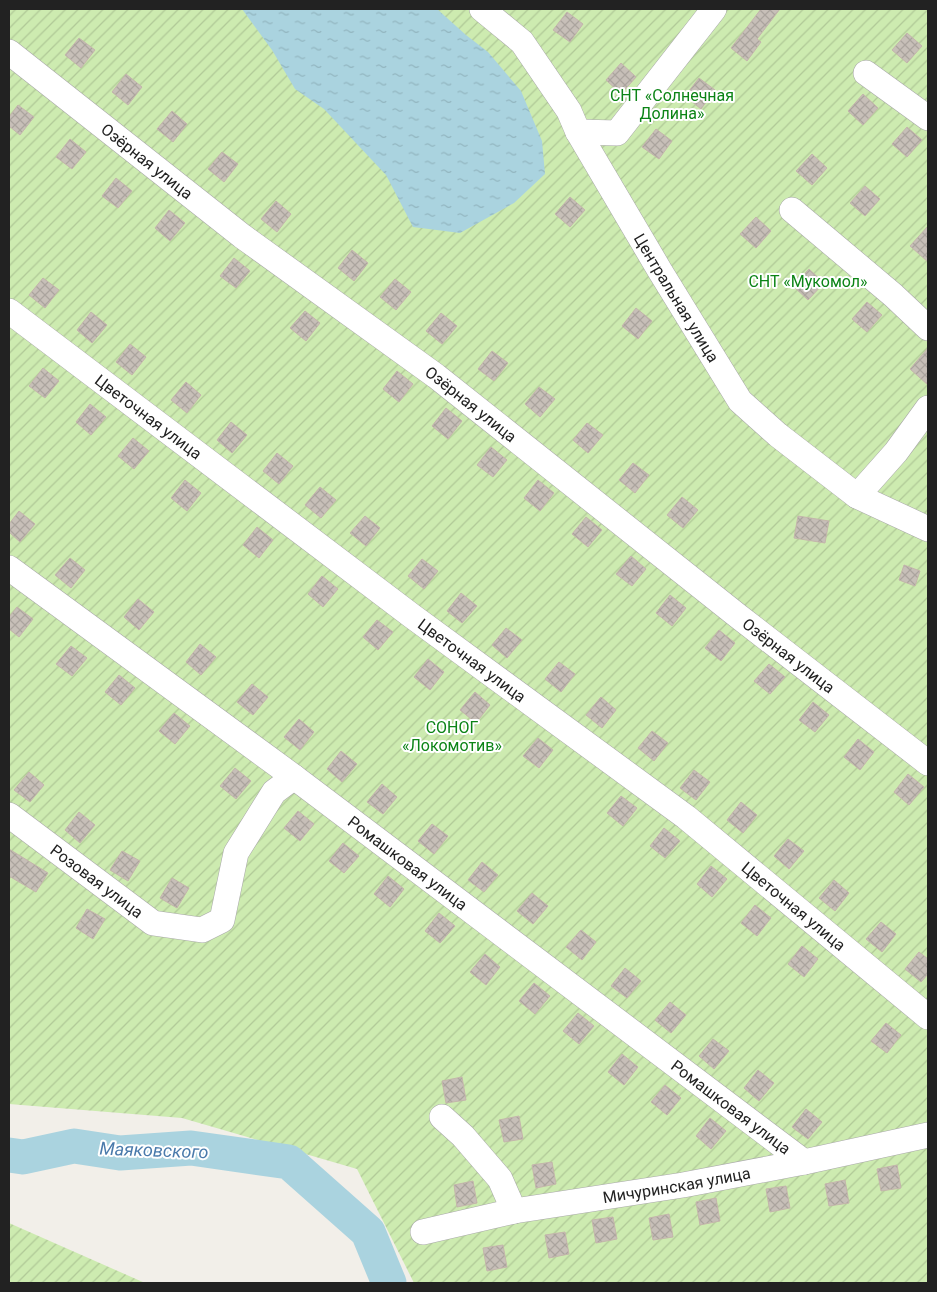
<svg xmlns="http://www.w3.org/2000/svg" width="937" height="1292" viewBox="0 0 937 1292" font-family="Roboto,sans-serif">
<defs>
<pattern id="garden-furrows" width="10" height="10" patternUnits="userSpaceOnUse" patternTransform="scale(1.25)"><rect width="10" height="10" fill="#cdebb0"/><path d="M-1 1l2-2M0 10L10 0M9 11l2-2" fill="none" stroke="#b0c997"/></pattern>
<pattern id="water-ripples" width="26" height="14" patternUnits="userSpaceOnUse" patternTransform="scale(1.25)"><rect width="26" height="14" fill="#aad3df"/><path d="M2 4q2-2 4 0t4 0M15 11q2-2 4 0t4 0" fill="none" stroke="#92b5bf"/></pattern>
<pattern id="building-cross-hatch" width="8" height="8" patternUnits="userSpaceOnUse" patternTransform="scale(1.25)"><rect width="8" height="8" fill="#c7bfb8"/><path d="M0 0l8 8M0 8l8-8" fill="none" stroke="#aba49e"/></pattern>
</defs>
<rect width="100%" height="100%" fill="#f2efe9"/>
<!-- garden -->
<g fill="url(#garden-furrows)">
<polygon points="9,9 928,9 928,1283 414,1283 357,1169 182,1118 9,1104"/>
<polygon points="9,1223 145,1283 9,1283"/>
</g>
<!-- water -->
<polygon fill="url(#water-ripples)" points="242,9 437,9 466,35 488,52 521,91 542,141 545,174 514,203 460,233 413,227 386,175 324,109 295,89 272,50"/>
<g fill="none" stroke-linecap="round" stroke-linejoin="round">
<!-- river -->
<polyline stroke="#aad3df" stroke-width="35" points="9,1155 23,1157 74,1146 120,1153 191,1148 289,1162 368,1232 389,1283"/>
</g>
<!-- building -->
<g fill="url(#building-cross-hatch)" stroke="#c4b6ab">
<polygon points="761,9 780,9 757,39 761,42 747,61 731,48"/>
<polygon points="567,12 583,24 570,42 553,30"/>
<polygon points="907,33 922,46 907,63 892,50"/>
<polygon points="79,38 95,50 81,68 65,55"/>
<polygon points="621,63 636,77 621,94 606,80"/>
<polygon points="126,74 142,87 128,105 112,92"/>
<polygon points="699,78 715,90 701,109 685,96"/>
<polygon points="863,94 878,108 863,125 848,111"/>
<polygon points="18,105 34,117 20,135 9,126 9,117"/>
<polygon points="172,111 187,124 173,142 157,129"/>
<polygon points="907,127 922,140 907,157 892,144"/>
<polygon points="656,129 672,141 659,159 642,147"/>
<polygon points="70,139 86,152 72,169 56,157"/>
<polygon points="222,152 238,164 224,182 208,169"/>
<polygon points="812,154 827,168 812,185 796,171"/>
<polygon points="116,178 132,191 118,208 102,196"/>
<polygon points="865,186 880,199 865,216 850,203"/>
<polygon points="570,197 585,210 570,227 555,214"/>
<polygon points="276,201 291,214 277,232 261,219"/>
<polygon points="169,210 185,223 170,241 155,228"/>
<polygon points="756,217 771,231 756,248 740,234"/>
<polygon points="928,226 928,262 910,246"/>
<polygon points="352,250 368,263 354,281 338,268"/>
<polygon points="234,258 250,271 236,288 220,276"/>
<polygon points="809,269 824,283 808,300 793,286"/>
<polygon points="43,278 59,290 45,308 29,295"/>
<polygon points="395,279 411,292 396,310 380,297"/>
<polygon points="867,302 882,315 867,332 852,319"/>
<polygon points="636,308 652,321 638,339 622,326"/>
<polygon points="305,311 320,323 306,341 290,328"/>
<polygon points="91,312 107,325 92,343 77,330"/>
<polygon points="441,313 457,326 442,344 426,331"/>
<polygon points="130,344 146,357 132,375 116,362"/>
<polygon points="928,348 928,385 910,369"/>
<polygon points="492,351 508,363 494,381 478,369"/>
<polygon points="43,368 59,381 45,398 29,386"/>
<polygon points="397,371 413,384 399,402 383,389"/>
<polygon points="186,382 201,395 187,413 171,400"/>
<polygon points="539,387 555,399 540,417 525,404"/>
<polygon points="90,404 106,417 91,435 76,422"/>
<polygon points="446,408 462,421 448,439 432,426"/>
<polygon points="231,422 247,435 232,453 217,440"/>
<polygon points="587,423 603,435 588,453 573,440"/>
<polygon points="133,438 149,451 134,469 118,456"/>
<polygon points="491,447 507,460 493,477 477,465"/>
<polygon points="277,453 293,466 279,484 263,471"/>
<polygon points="633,463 649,475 635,493 619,480"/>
<polygon points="185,480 201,493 187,511 171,498"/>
<polygon points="538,480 554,493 540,511 524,498"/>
<polygon points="320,487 336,500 321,518 305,505"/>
<polygon points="682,497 698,510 683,528 667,515"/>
<polygon points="19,511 35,524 20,542 9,532 9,524"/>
<polygon points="365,516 380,528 366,546 350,533"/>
<polygon points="798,516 829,521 825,543 794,538"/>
<polygon points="586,517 602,530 588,547 572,534"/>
<polygon points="257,527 273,540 259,558 243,545"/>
<polygon points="631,556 646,569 632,586 616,574"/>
<polygon points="70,558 85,570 71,588 55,575"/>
<polygon points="422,559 438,571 424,589 408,576"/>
<polygon points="904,565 920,571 915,586 899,580"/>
<polygon points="322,576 338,589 323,607 308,594"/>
<polygon points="461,593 477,606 462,623 447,611"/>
<polygon points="670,595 686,608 672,626 656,613"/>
<polygon points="138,599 154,612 139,630 124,617"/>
<polygon points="17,607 33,619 19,637 9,629 9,617"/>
<polygon points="377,620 393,632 378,650 363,637"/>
<polygon points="506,628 522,640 507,658 492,645"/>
<polygon points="719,630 735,643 721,661 705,648"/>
<polygon points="200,644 216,657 201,675 186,662"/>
<polygon points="71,646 87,658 72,676 56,664"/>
<polygon points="428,659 444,672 430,690 414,677"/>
<polygon points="559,662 575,674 561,692 545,679"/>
<polygon points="769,664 785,677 770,694 754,681"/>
<polygon points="119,675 135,688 121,705 105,692"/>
<polygon points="252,684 268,697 253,715 237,702"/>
<polygon points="475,692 490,705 476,723 460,710"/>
<polygon points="601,697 616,710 602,728 586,715"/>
<polygon points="813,702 829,715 815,732 799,720"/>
<polygon points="174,713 190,726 175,744 159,731"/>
<polygon points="299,719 314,732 300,750 284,737"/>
<polygon points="652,731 668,743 654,761 638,748"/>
<polygon points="538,738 553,750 539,768 523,756"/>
<polygon points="858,739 874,752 860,770 844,757"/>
<polygon points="341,751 357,764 342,782 327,769"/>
<polygon points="235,768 251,781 236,799 220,786"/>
<polygon points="694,770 710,782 696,800 680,788"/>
<polygon points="29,772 44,785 30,802 14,790"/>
<polygon points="908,774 924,787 909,805 894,792"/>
<polygon points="382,784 397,797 383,814 367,802"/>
<polygon points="621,796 637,808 623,826 607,813"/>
<polygon points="741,802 757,815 743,833 727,820"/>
<polygon points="298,811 314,824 300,841 284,828"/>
<polygon points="79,812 95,825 80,843 65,830"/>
<polygon points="432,824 448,836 434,854 418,841"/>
<polygon points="664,828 680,841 665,858 650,846"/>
<polygon points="788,839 804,851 789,869 774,856"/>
<polygon points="343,843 359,856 344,873 329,861"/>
<polygon points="9,849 48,873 36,892 9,876"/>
<polygon points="122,851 140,861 128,881 110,870"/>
<polygon points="482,862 498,875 484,892 468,880"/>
<polygon points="711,866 727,879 712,897 697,884"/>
<polygon points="388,876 404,889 390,907 374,894"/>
<polygon points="172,878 189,888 177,908 160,898"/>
<polygon points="834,880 849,893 835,911 819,898"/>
<polygon points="532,893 548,906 533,924 517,911"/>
<polygon points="755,905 771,918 757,936 741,923"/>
<polygon points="87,909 105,919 93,939 76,928"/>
<polygon points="439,913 455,926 440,943 425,931"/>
<polygon points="881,922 896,934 882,952 866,939"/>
<polygon points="581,930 596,942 582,960 566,947"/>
<polygon points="802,946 818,959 804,977 788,964"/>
<polygon points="919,952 928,959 928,974 921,982 905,969"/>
<polygon points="485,954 500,967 486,985 470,972"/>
<polygon points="625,968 641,981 627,998 611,986"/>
<polygon points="534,983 550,996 535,1014 519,1001"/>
<polygon points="670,1002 686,1015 671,1033 655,1020"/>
<polygon points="578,1013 594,1026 579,1044 563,1031"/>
<polygon points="886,1023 901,1035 887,1053 871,1041"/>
<polygon points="713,1039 729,1051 714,1069 699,1056"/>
<polygon points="622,1054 638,1067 624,1085 608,1072"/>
<polygon points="758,1070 774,1083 759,1101 744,1088"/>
<polygon points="462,1077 466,1100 446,1103 442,1081"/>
<polygon points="665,1085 681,1098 667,1115 651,1102"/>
<polygon points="806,1109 822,1122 808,1139 792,1127"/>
<polygon points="519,1116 523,1139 504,1142 499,1120"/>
<polygon points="710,1118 726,1131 711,1149 696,1136"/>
<polygon points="552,1162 556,1184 536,1188 532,1165"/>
<polygon points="897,1165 901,1188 881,1191 877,1169"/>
<polygon points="845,1180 849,1203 829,1206 825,1184"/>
<polygon points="473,1181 477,1203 457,1207 454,1185"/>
<polygon points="786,1186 790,1208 770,1212 766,1189"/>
<polygon points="716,1198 720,1221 700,1225 696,1202"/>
<polygon points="669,1214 673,1237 653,1240 649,1218"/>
<polygon points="613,1217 617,1239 596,1243 592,1220"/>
<polygon points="565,1232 569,1254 549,1258 545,1235"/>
<polygon points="503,1245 507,1267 487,1271 483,1248"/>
</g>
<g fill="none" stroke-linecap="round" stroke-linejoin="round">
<!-- minor casing -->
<g stroke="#a9a9a9" stroke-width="26">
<g id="minor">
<path id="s1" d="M482 9 522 42 569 111 578 132 660 271 740 401 778 435 857 496 928 529"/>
<path id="s2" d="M9 52 242 236 436 376 738 616 928 763"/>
<polyline points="866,73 928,118"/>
<polyline points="578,132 617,133 714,9"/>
<polyline points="792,210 893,295 928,328"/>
<path id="s3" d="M9 311 412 616 686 817 928 1017"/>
<polyline points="857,496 896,452 928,408"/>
<path id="s4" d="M9 568 294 777 804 1162"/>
<path id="s5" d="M9 815 153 923 202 930 222 920 236 853 274 792 294 777"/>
<polyline points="442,1117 463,1136 500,1179 514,1211"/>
<path id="s6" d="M423 1232 514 1211 683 1185 804 1162 928 1135"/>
</g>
</g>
<!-- minor -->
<use href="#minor" stroke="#fff" stroke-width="25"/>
</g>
<g text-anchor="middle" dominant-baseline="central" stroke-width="4" stroke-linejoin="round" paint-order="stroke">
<!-- park labels -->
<g font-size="16" fill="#0c8416" stroke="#fff">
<text x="672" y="95">СНТ «Солнечная<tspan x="672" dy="18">Долина»</tspan></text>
<text x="808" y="281">СНТ «Мукомол»</text>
<text x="452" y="727">СОНОГ<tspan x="452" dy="18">«Локомотив»</tspan></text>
</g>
<!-- street labels -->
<g font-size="16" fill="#222" stroke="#fff">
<text stroke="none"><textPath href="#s2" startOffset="176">Озёрная улица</textPath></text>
<text stroke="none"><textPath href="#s1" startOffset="351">Центральная улица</textPath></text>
<text stroke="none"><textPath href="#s2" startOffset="581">Озёрная улица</textPath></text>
<text stroke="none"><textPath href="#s3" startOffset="175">Цветочная улица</textPath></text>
<text stroke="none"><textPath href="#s2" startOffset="986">Озёрная улица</textPath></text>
<text stroke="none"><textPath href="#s3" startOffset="580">Цветочная улица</textPath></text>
<text stroke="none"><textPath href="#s4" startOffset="496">Ромашковая улица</textPath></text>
<text stroke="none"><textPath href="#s5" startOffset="110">Розовая улица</textPath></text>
<text stroke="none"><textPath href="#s3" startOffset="985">Цветочная улица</textPath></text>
<text stroke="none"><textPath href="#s4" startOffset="901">Ромашковая улица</textPath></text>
<text stroke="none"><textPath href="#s6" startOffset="258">Мичуринская улица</textPath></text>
</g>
<!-- water labels -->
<g font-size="18" font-style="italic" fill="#4a7aab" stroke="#fff">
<text transform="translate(154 1150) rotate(2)">Маяковского</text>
</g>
</g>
<!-- border -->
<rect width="937" height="1292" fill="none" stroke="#222222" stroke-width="20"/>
</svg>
